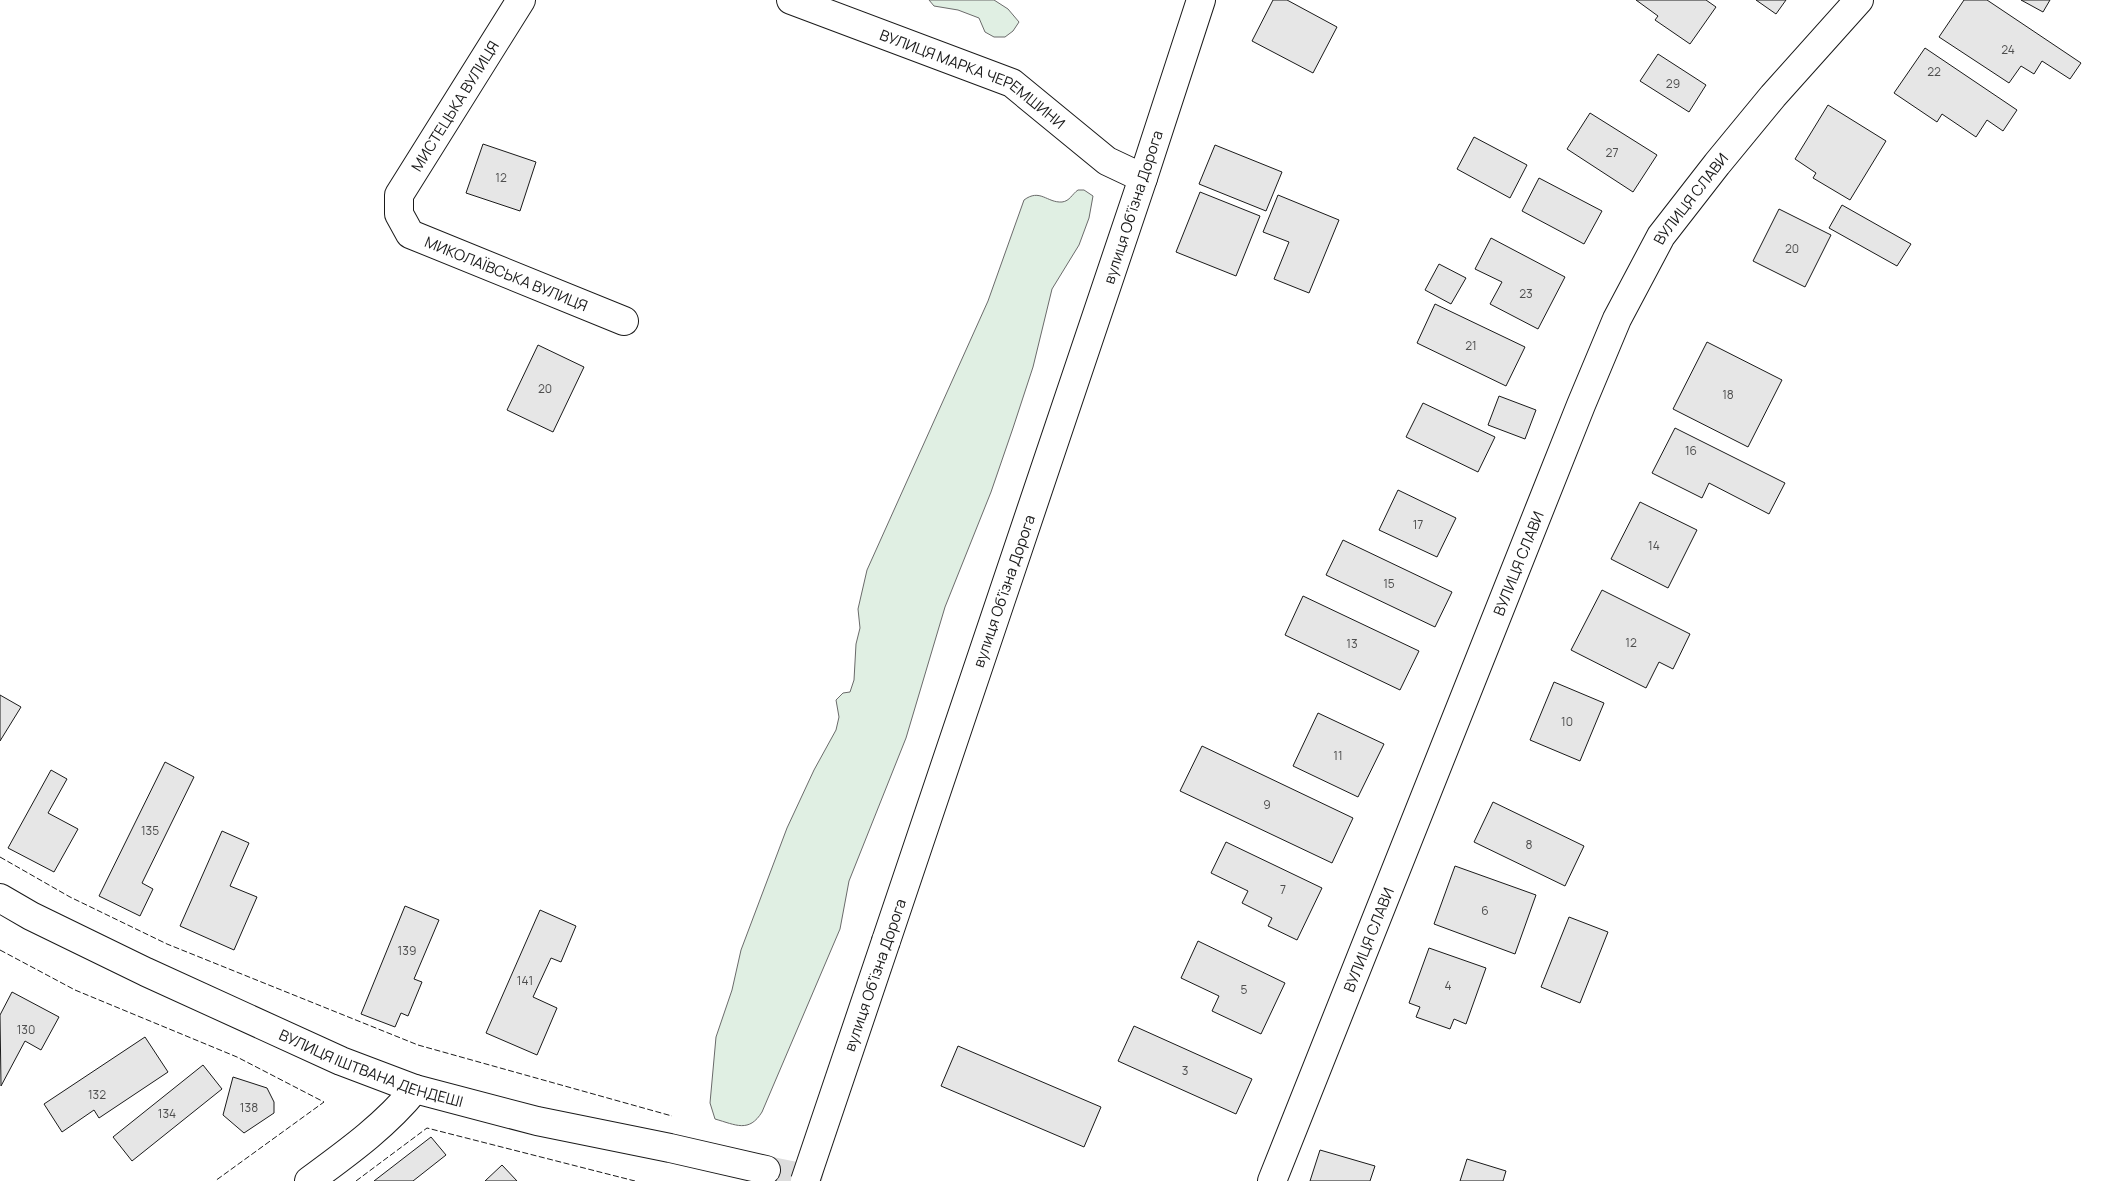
<svg xmlns="http://www.w3.org/2000/svg" width="2102" height="1181" viewBox="0 0 2102 1181" font-family="Manrope,sans-serif">
<rect width="100%" height="100%" fill="#fff"/>
<!-- green -->
<g fill="#e0efe3" stroke="#6a6a6a">
<polygon points="929,0 994,0 1008,9 1019,22 1013,31 1005,37 994,37 985,32 979,18 958,10 934,6"/>
<path d="M1078 190H1084L1093 196 1089 218 1079 245 1052 289 1033 367 1013 428 991 492 945 607 906 738 849 881 840 929 762 1112C749 1133 736 1125 715 1119L710 1103 716 1037 732 990 741 950 787 828 814 770 836 730 839 717 836 700 843 693 850 692 854 680 856 644 860 628 858 609 867 570 988 301 1024 200C1040 188 1047 203 1062 202 1070 201 1072 194 1078 190Z"/>
</g>
<!-- building -->
<g fill="#e6e6e6" stroke="#1a1a1a">
<polygon points="1273,0 1287,0 1337,27 1313,73 1252,41"/>
<polygon points="1636,0 1706,0 1716,7 1690,44 1655,20 1658,16"/>
<polygon points="1756,0 1786,0 1776,14"/>
<polygon points="1964,0 1987,0 2081,63 2070,79 2042,61 2034,74 2021,66 2009,83 1939,37"/>
<polygon points="2021,0 2050,0 2043,12"/>
<polygon points="1925,48 2017,110 2003,131 1987,120 1976,137 1942,114 1937,122 1894,93"/>
<polygon points="1658,54 1706,85 1689,112 1640,81"/>
<polygon points="1828,105 1886,141 1850,200 1813,178 1816,173 1795,159"/>
<polygon points="1590,113 1657,155 1633,192 1567,149"/>
<polygon points="1474,137 1527,165 1510,198 1457,169"/>
<polygon points="483,144 536,162 520,211 466,193"/>
<polygon points="1215,145 1282,172 1266,211 1199,184"/>
<polygon points="1539,178 1602,211 1584,244 1522,211"/>
<polygon points="1200,192 1260,216 1236,276 1176,252"/>
<polygon points="1278,195 1339,220 1309,293 1274,279 1289,242 1263,232"/>
<polygon points="1842,205 1911,244 1897,266 1829,228"/>
<polygon points="1779,209 1831,235 1805,287 1753,261"/>
<polygon points="1491,238 1565,277 1538,329 1490,304 1502,282 1475,269"/>
<polygon points="1439,264 1466,278 1451,304 1425,290"/>
<polygon points="1435,304 1525,347 1506,386 1417,343"/>
<polygon points="1707,342 1782,380 1748,447 1673,409"/>
<polygon points="538,345 584,367 553,432 507,410"/>
<polygon points="1499,396 1536,410 1525,439 1488,425"/>
<polygon points="1423,403 1495,437 1478,472 1406,437"/>
<polygon points="1675,428 1785,483 1769,514 1709,483 1702,498 1652,473"/>
<polygon points="1398,490 1456,518 1437,557 1379,530"/>
<polygon points="1640,502 1697,530 1668,588 1611,559"/>
<polygon points="1343,540 1452,592 1435,627 1326,575"/>
<polygon points="1602,590 1690,634 1673,669 1659,662 1646,688 1571,650"/>
<polygon points="1303,596 1419,651 1400,690 1285,635"/>
<polygon points="1554,682 1604,703 1580,761 1530,740"/>
<polygon points="0,695 21,707 0,741"/>
<polygon points="1318,713 1384,744 1358,797 1293,766"/>
<polygon points="1202,746 1353,818 1332,863 1180,791"/>
<polygon points="165,762 194,777 142,883 153,889 140,916 99,896"/>
<polygon points="51,770 67,779 48,813 78,829 54,872 8,848"/>
<polygon points="1493,802 1584,846 1565,886 1474,842"/>
<polygon points="222,831 249,843 230,886 257,897 234,950 180,926"/>
<polygon points="1226,842 1322,888 1297,940 1268,926 1272,918 1242,903 1248,891 1211,873"/>
<polygon points="1455,866 1536,895 1515,954 1434,924"/>
<polygon points="405,906 439,920 414,979 422,982 408,1016 401,1013 395,1027 361,1014"/>
<polygon points="540,910 576,926 561,962 551,958 533,997 557,1008 537,1055 486,1033"/>
<polygon points="1569,917 1608,932 1580,1003 1541,987"/>
<polygon points="1198,941 1285,983 1261,1034 1212,1011 1219,996 1181,978"/>
<polygon points="1429,948 1486,968 1466,1024 1454,1019 1450,1029 1416,1017 1420,1007 1409,1003"/>
<polygon points="12,992 59,1017 41,1050 25,1041 1,1086 0,1015"/>
<polygon points="1134,1026 1252,1079 1236,1114 1118,1061"/>
<polygon points="145,1037 168,1072 99,1118 94,1110 62,1132 44,1104"/>
<polygon points="958,1046 1101,1107 1084,1147 941,1086"/>
<polygon points="203,1065 222,1089 132,1161 113,1137"/>
<polygon points="233,1077 267,1088 274,1102 274,1113 244,1133 223,1115"/>
<polygon points="431,1137 446,1155 413,1181 374,1181"/>
<polygon points="1320,1150 1375,1166 1370,1181 1310,1181"/>
<polygon points="1467,1159 1506,1171 1503,1181 1460,1181"/>
<polygon points="502,1165 517,1181 485,1181"/>
</g>
<g fill="none" stroke-linecap="round" stroke-linejoin="round">
<!-- secondary-tunnel -->
<polyline stroke="#ddd" stroke-width="28" stroke-dasharray="28 14" stroke-linecap="butt" points="766,1170 822,1181"/>
<!-- street casing -->
<g stroke="#1a1a1a" stroke-width="30">
<g id="street">
<path id="s1" d="M521 0 399 195V214L410 234 624 321"/>
<path id="s2" d="M791 0 1012 83 1107 161 1143 178"/>
<path id="s3" d="M1272 1181 1581 405 1617 319 1661 236 1717 164 1773 96 1859 0"/>
</g>
</g>
<!-- secondary casing -->
<g stroke="#1a1a1a" stroke-width="30">
<g id="secondary">
<path id="s4" d="M0 898 31 916 146 972 341 1061 415 1089 537 1121 670 1148 766 1170"/>
<path d="M309 1181C347 1153 385 1126 415 1089"/>
</g>
</g>
<!-- highway casing -->
<g stroke="#1a1a1a" stroke-width="30">
<polyline id="highway" points="886,941 1143,178 1201,0"/>
</g>
<!-- street -->
<use href="#street" stroke="#fff" stroke-width="28"/>
<!-- secondary -->
<use href="#secondary" stroke="#fff" stroke-width="28"/>
<!-- highway -->
<use href="#highway" stroke="#fff" stroke-width="28"/>
<!-- highway-bridge casing -->
<g stroke="#1a1a1a" stroke-width="30" stroke-linecap="butt">
<polyline id="highway-bridge" points="805,1181 886,941"/>
</g>
<!-- highway-bridge -->
<use href="#highway-bridge" stroke="#fff" stroke-width="28"/>
<!-- fence -->
<g stroke="#1a1a1a" stroke-width="1" stroke-dasharray="6 2.5" stroke-linecap="butt">
<polyline points="0,857 70,897 167,944 418,1045 672,1116"/>
<polyline points="0,950 75,990 237,1057 324,1102 215,1181"/>
<polyline points="356,1181 427,1128 635,1181"/>
</g>
</g>
<g text-anchor="middle" dominant-baseline="central" stroke-width="4" stroke-linejoin="round" paint-order="stroke">
<!-- number labels -->
<g font-size="12" fill="#4d4d4d">
<text x="2008" y="49">24</text>
<text x="1934" y="71">22</text>
<text x="1673" y="83">29</text>
<text x="1612" y="152">27</text>
<text x="501" y="177">12</text>
<text x="1792" y="248">20</text>
<text x="1526" y="293">23</text>
<text x="1471" y="345">21</text>
<text x="545" y="388">20</text>
<text x="1728" y="394">18</text>
<text x="1691" y="450">16</text>
<text x="1418" y="524">17</text>
<text x="1654" y="545">14</text>
<text x="1389" y="583">15</text>
<text x="1631" y="642">12</text>
<text x="1352" y="643">13</text>
<text x="1567" y="721">10</text>
<text x="1338" y="755">11</text>
<text x="1267" y="804">9</text>
<text x="150" y="830">135</text>
<text x="1529" y="844">8</text>
<text x="1283" y="889">7</text>
<text x="1485" y="910">6</text>
<text x="407" y="950">139</text>
<text x="525" y="980">141</text>
<text x="1448" y="985">4</text>
<text x="1244" y="989">5</text>
<text x="26" y="1029">130</text>
<text x="1185" y="1070">3</text>
<text x="97" y="1094">132</text>
<text x="249" y="1107">138</text>
<text x="167" y="1113">134</text>
</g>
<!-- street labels -->
<g font-size="15" fill="#1a1a1a" stroke="#fff">
<text stroke="none"><textPath href="#s2" startOffset="199">ВУЛИЦЯ МАРКА ЧЕРЕМШИНИ</textPath></text>
<text transform="translate(455 106) rotate(-58)">МИСТЕЦЬКА ВУЛИЦЯ</text>
<text stroke="none"><textPath href="#s3" startOffset="1070">ВУЛИЦЯ СЛАВИ</textPath></text>
<text transform="translate(1133 207) rotate(-72)">вулиця Обʼїзна Дорога</text>
<text stroke="none"><textPath href="#s1" startOffset="376">МИКОЛАЇВСЬКА ВУЛИЦЯ</textPath></text>
<text stroke="none"><textPath href="#s3" startOffset="665">ВУЛИЦЯ СЛАВИ</textPath></text>
<text transform="translate(1004 591) rotate(-71)">вулиця Обʼїзна Дорога</text>
<text stroke="none"><textPath href="#s3" startOffset="260">ВУЛИЦЯ СЛАВИ</textPath></text>
<text transform="translate(875 975) rotate(-71)">вулиця Обʼїзна Дорога</text>
<text stroke="none"><textPath href="#s4" startOffset="409">ВУЛИЦЯ ІШТВАНА ДЕНДЕШІ</textPath></text>
</g>
</g>
</svg>
